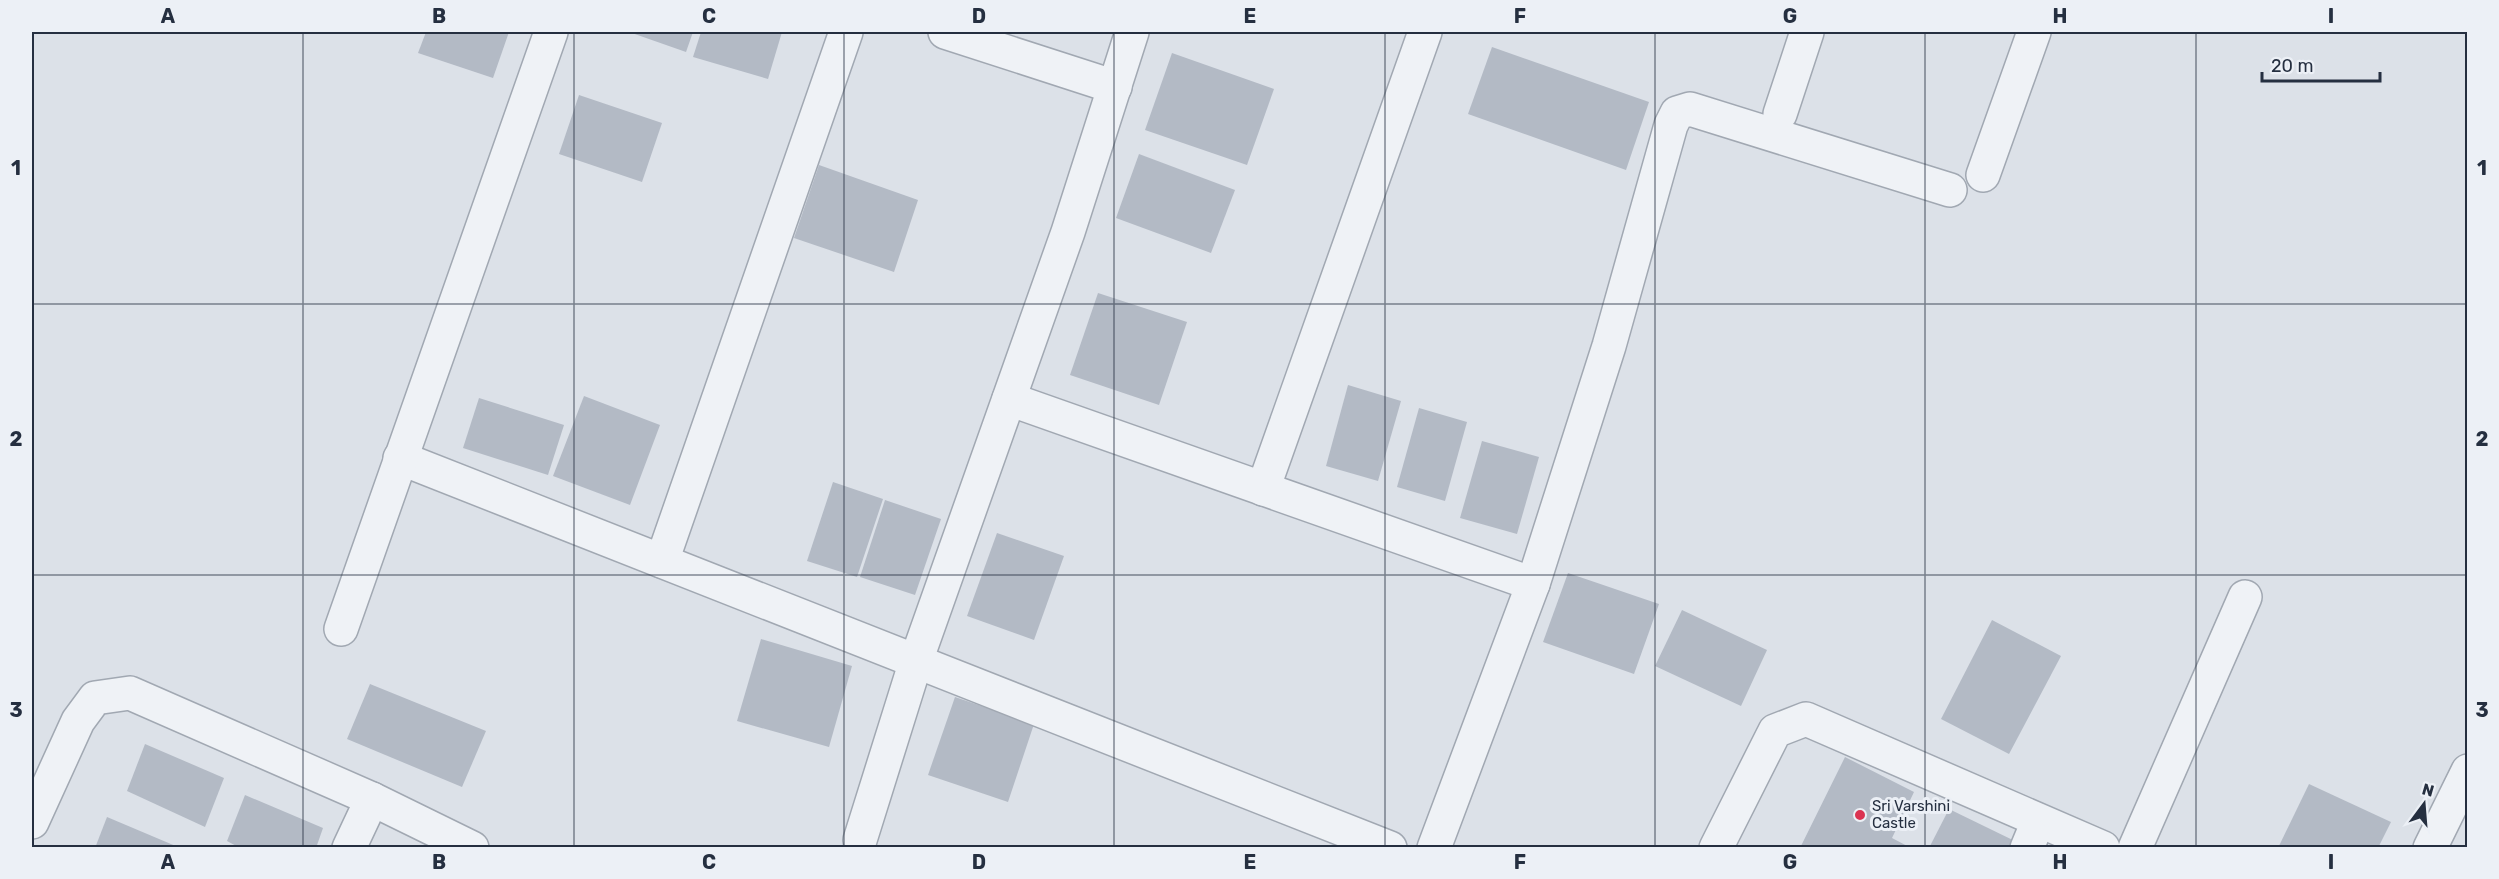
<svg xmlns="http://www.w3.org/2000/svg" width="2499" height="879" viewBox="0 0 2499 879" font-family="Rubik,sans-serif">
<rect width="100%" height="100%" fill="#dce1e8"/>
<!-- building -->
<g fill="#b3bac5">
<polygon points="426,32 509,32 493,78 418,53"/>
<polygon points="629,32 693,32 686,52"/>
<polygon points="701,32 782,32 768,79 693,57"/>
<polygon points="1492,47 1649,102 1626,170 1468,114"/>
<polygon points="1172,53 1274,89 1247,165 1145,130"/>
<polygon points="579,95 662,123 642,182 559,154"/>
<polygon points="1139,154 1235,190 1211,253 1116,218"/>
<polygon points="819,165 918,200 894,272 794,238"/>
<polygon points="1098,293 1187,322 1159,405 1070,375"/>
<polygon points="1348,385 1401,401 1378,481 1326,466"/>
<polygon points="584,396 660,425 630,505 553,476"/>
<polygon points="479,398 564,425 548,475 463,448"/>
<polygon points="1419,408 1467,422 1445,501 1397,487"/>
<polygon points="1482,441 1539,457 1517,534 1460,518"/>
<polygon points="833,482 883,499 857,577 807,561"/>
<polygon points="885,500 941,519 915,595 860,577"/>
<polygon points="997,533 1064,556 1034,640 967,616"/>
<polygon points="1568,573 1659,604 1634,674 1543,642"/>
<polygon points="1682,610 1767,650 1741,706 1655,666"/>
<polygon points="1992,620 2061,656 2009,754 1941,719"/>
<polygon points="761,639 852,666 829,747 737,721"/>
<polygon points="370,684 486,731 462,787 347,739"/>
<polygon points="955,697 1034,724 1008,802 928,775"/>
<polygon points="145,744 224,778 205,827 127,791"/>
<polygon points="1845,757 1914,792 1892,838 1911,848 1800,848"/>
<polygon points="2309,784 2391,822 2378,848 2278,848"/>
<polygon points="245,795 323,828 316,848 240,848 227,841"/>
<polygon points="1949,809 2023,845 2022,848 1929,848"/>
<polygon points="107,817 178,847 178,848 95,848"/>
</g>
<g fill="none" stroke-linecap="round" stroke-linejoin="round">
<!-- minor casing -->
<g stroke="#a1a8b2" stroke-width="36">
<g id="minor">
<polyline points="945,32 1115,87"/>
<polyline points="1780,114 1807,32"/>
<polyline points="1983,175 2034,32"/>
<polyline points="1009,399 1533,584"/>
<polyline points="400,458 1390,848"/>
<polyline points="1263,489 1425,32"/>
<polyline points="662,561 846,32"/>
<polyline points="341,629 551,32"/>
<polyline points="32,822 78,721 95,698 130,693 372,799 472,848"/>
<polyline points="860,840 916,661 1068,232 1132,32"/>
<polyline points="349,848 372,799"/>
<polyline points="1434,848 1533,584 1609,346 1671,125 1677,113 1690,109 1950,190"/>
<polyline points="1716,848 1775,731 1806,719 2103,848"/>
<polyline points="2027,848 2032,836"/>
<polyline points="2135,848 2245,597"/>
<polyline points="2430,848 2468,771"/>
</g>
</g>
<!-- minor -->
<use href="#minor" stroke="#eff2f6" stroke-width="33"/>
</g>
<!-- grid -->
<path fill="none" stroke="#252f40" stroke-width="1.5" stroke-opacity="0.55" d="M303 32V848M574 32V848M844 32V848M1114 32V848M1385 32V848M1655 32V848M1925 32V848M2196 32V848M32 304H2468M32 575H2468"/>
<!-- markers -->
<circle fill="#db3351" stroke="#ecf0f6" stroke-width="2" cx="1860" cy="815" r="6"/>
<g text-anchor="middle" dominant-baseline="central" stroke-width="6" stroke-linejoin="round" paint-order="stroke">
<!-- poi labels -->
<g font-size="15" fill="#252f40" stroke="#ecf0f6" text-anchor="start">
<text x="1872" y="806">Sri Varshini<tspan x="1872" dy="17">Castle</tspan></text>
</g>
</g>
<!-- border -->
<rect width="2499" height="879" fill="none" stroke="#ecf0f6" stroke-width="66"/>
<!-- north arrow -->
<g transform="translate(2424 804) rotate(16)" stroke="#ecf0f6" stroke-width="4.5" paint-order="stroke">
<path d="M0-4.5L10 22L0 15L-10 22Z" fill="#252f40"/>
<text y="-9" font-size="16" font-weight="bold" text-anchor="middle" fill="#252f40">N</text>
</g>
<!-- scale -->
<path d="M2262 72v9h118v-9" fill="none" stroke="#252f40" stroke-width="3"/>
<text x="2271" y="72" font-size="18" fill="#252f40" stroke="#ecf0f6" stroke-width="4.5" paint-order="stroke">20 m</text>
<rect x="33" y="33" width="2433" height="813" fill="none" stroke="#252f40" stroke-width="2"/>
<g font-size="20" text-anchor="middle" font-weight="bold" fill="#252f40">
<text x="168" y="23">A</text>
<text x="439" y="23">B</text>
<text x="709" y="23">C</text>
<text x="979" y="23">D</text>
<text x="1250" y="23">E</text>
<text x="1520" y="23">F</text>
<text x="1790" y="23">G</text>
<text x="2060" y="23">H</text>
<text x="2331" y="23">I</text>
<text x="16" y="175">1</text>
<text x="2482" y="175">1</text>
<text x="16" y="446">2</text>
<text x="2482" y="446">2</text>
<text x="16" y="717">3</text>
<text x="2482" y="717">3</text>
<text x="168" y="869">A</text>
<text x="439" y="869">B</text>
<text x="709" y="869">C</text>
<text x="979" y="869">D</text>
<text x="1250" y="869">E</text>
<text x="1520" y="869">F</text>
<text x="1790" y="869">G</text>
<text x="2060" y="869">H</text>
<text x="2331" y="869">I</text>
</g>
</svg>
